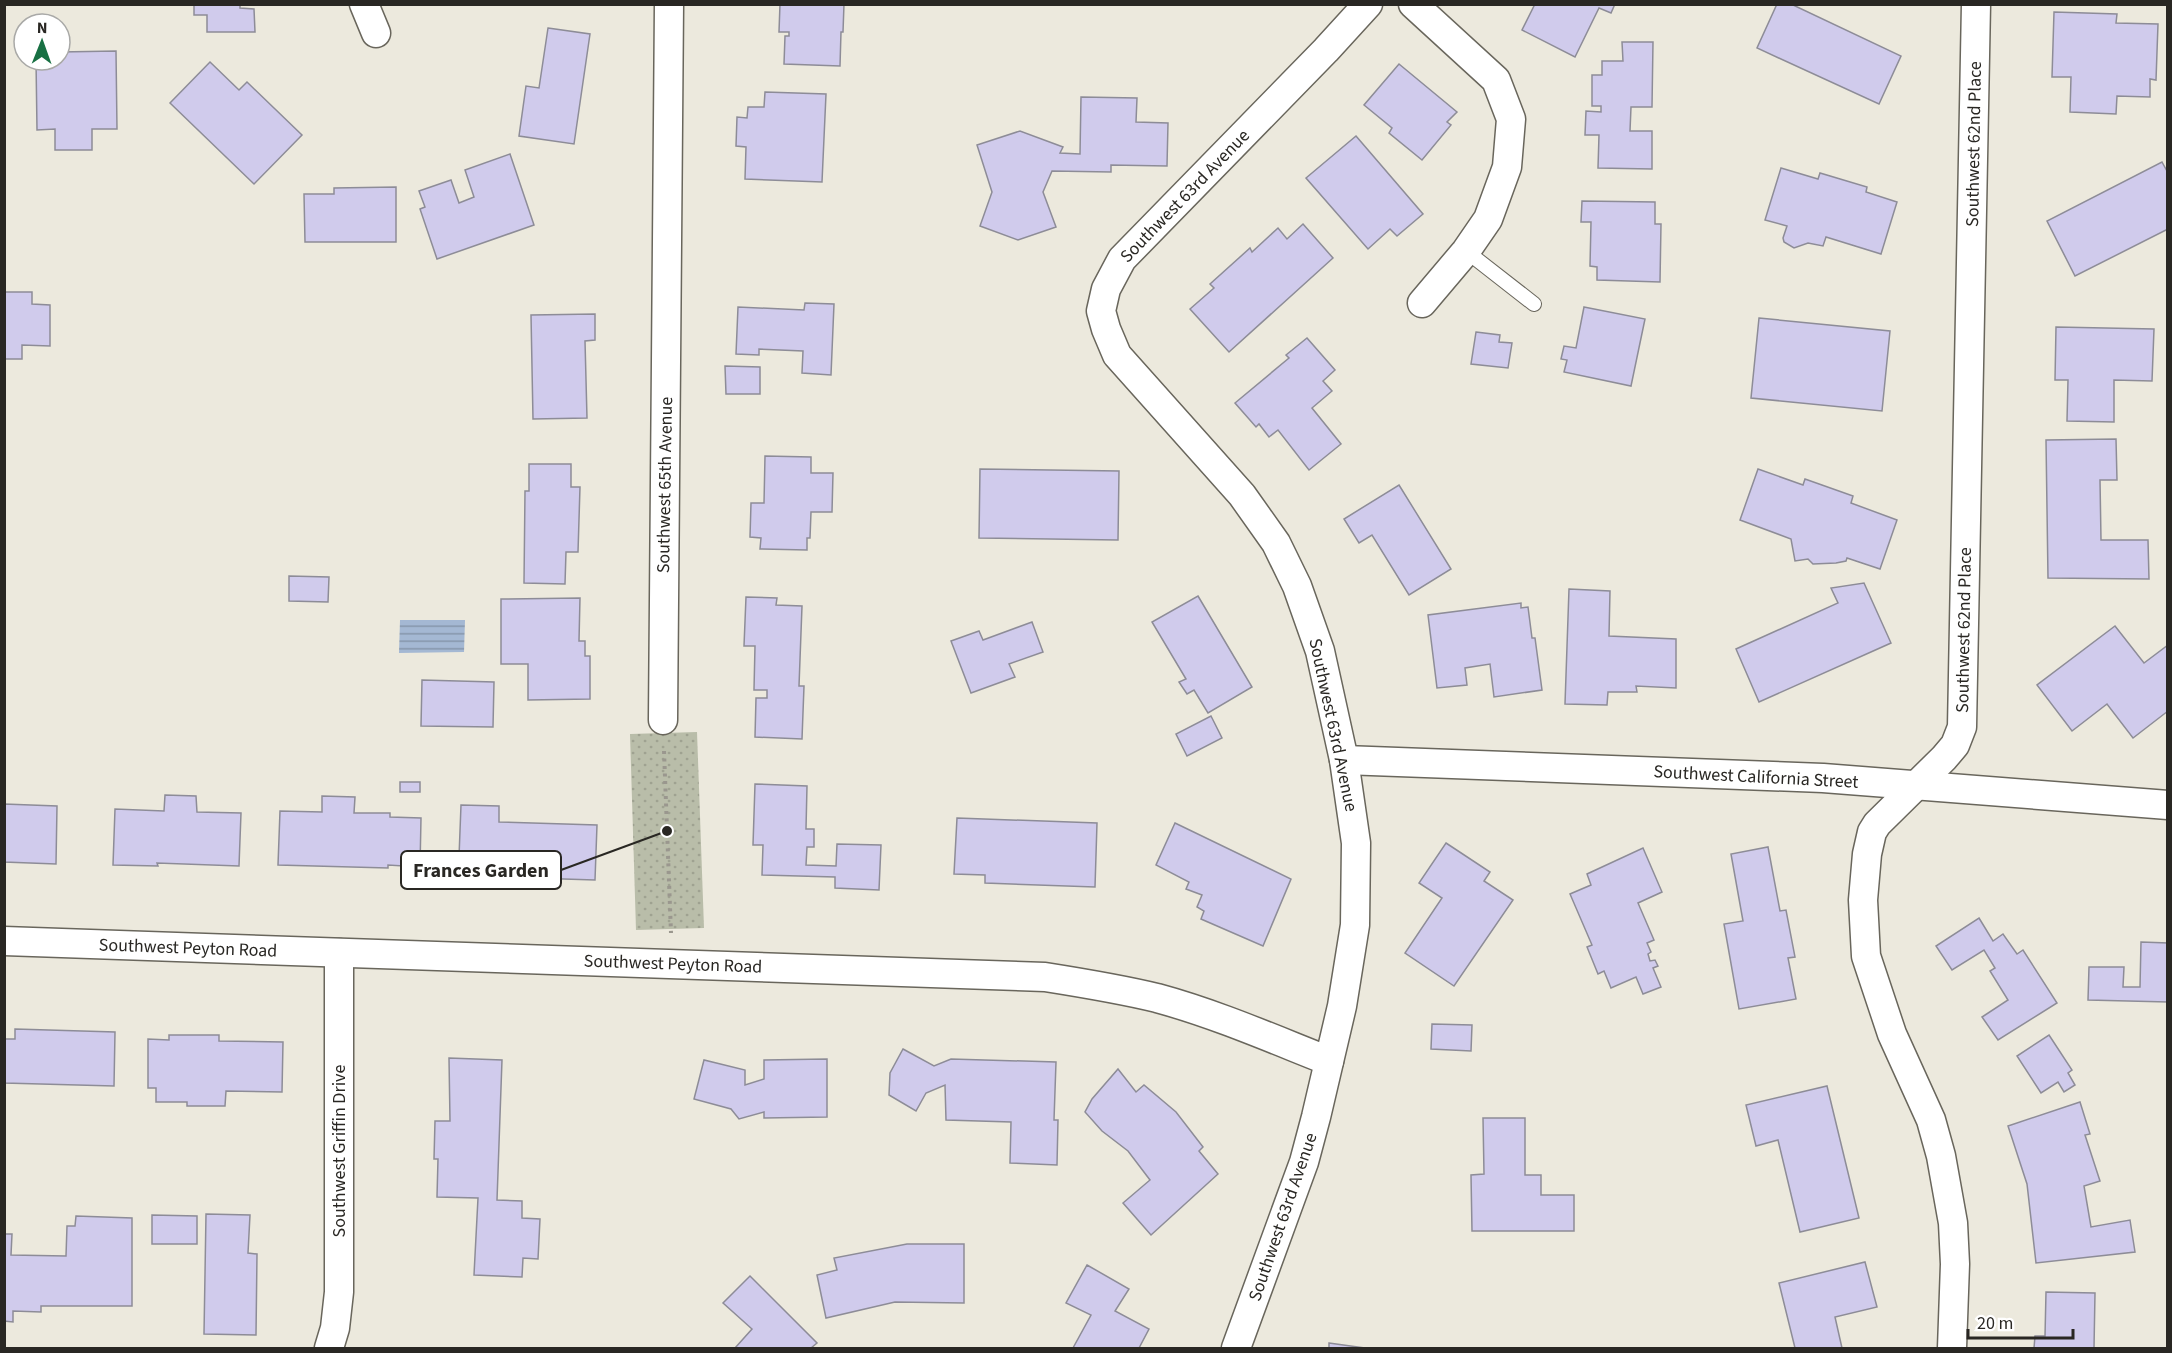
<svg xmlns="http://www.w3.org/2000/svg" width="2172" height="1353" viewBox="0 0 2172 1353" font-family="'Source Sans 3',sans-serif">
<defs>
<pattern id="garden-dots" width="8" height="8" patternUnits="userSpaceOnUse" patternTransform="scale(1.5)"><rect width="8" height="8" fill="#b9bda9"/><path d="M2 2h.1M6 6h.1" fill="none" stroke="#9fa291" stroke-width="1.8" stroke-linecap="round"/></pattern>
<pattern id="water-rules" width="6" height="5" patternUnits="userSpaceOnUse" patternTransform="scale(1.5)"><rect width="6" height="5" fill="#a4b8d3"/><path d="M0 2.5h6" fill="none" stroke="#8696ab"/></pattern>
</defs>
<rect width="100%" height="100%" fill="#ece9dd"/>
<!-- garden -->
<polygon fill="url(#garden-dots)" points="697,732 704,928 636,930 630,734"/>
<!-- water -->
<polygon fill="url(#water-rules)" points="400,620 465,620 464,652 399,653"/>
<!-- building -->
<g fill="#d0cbec" stroke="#8d8c97" stroke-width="1.5">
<polygon points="194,4 240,4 240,8 254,9 255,32 207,32 207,15 194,15"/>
<polygon points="780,4 844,4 843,32 841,32 840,66 784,64 785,36 789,36 789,32 779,32"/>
<polygon points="1535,4 1615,4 1611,13 1599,8 1575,57 1522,30"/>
<polygon points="1777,4 1791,4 1901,56 1879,104 1757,48"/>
<polygon points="2054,12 2117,14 2116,23 2158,24 2156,80 2150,79 2150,97 2117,96 2116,114 2070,112 2071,77 2052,77"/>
<polygon points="548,28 590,34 574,144 519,136 526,86 539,88"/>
<polygon points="1622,42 1653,42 1652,107 1631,107 1630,131 1652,131 1652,169 1598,168 1599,135 1585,135 1586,111 1601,112 1601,106 1592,106 1592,75 1602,75 1602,61 1623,61"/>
<polygon points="116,51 117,129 92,129 92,150 55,150 55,129 37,130 36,60 60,60 60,52"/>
<polygon points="210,62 239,90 247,82 302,135 254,184 170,103"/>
<polygon points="1399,64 1457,112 1447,122 1451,125 1422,160 1389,133 1392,128 1364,105"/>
<polygon points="765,92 826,94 822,182 745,179 746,147 736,146 737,117 747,118 748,107 764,107"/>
<polygon points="1081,97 1137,98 1136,122 1168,123 1167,166 1111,165 1111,172 1052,171 1043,192 1056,227 1018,240 980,226 992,192 977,145 1020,131 1063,147 1060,153 1080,154"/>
<polygon points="1356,136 1423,214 1397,236 1390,229 1368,249 1306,178"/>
<polygon points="510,154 534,225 437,259 420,209 425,207 419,191 451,180 459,203 474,197 465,170"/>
<polygon points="2162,162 2168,173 2168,229 2075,276 2047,221"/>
<polygon points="1781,168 1818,179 1820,173 1867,187 1866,192 1897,202 1881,254 1826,237 1823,246 1808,243 1794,248 1784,242 1783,238 1787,226 1765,220"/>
<polygon points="396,187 396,242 305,242 304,194 334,194 334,188"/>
<polygon points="1582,201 1655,202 1655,224 1661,224 1660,282 1597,280 1597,267 1590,266 1591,222 1581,222"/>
<polygon points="1303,224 1333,258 1229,352 1190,309 1214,288 1210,284 1250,248 1252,252 1278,228 1287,239"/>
<polygon points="4,292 32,292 32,304 50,305 50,346 22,345 22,359 4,359"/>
<polygon points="805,303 834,304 831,375 802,373 803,351 759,349 759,355 736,354 738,307 804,310"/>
<polygon points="1584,307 1645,319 1631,386 1564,372 1567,360 1561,359 1564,346 1576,348"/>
<polygon points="595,314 595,340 585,341 587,418 533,419 531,315"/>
<polygon points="1759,318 1890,331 1882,411 1751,398"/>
<polygon points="2056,327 2154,329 2152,381 2114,380 2114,422 2067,421 2068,380 2055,380"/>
<polygon points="1476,332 1500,335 1499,342 1512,343 1508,368 1471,364"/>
<polygon points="1307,338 1335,370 1323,381 1332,391 1312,408 1341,444 1309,470 1278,430 1269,437 1259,424 1256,427 1235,403 1289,358 1286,355"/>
<polygon points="725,366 760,367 760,394 726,394"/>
<polygon points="2116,439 2117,480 2100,480 2101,540 2148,540 2149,579 2048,578 2046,440"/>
<polygon points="765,456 811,457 811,473 833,473 832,512 811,512 810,538 807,538 807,550 760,549 761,538 750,537 751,503 764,503"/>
<polygon points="529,464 571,464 571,487 580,487 578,552 566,552 565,584 524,583 525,491 529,491"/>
<polygon points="980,469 1119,471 1118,540 979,538"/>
<polygon points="1758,469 1803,485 1805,479 1853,496 1851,503 1897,520 1880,569 1847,558 1846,561 1836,563 1813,564 1808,559 1795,561 1791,539 1740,520"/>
<polygon points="1399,485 1451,569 1409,595 1372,535 1359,543 1344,519"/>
<polygon points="289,576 329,577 328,602 289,601"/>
<polygon points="1864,583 1891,643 1759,702 1736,649 1838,603 1831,588"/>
<polygon points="1569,589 1610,591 1609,636 1676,639 1676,688 1636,686 1637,692 1608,692 1607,705 1565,704"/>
<polygon points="1198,596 1252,687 1208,713 1194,690 1187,694 1179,682 1186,679 1152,622"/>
<polygon points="746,597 777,598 776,605 802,606 799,686 804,686 802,739 755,737 756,698 767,698 767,690 754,690 755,646 744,646"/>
<polygon points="580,598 579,641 585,641 585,656 590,656 590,699 528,700 528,664 501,664 501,599"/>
<polygon points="1521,603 1521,608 1528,607 1532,638 1535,638 1542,690 1494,697 1490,664 1465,668 1467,685 1437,688 1428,615"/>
<polygon points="1032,622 1043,652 1009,664 1015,677 971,693 951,641 979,631 983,640"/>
<polygon points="2115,626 2144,663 2168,645 2168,711 2133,738 2107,704 2072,731 2037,685"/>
<polygon points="422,680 494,682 493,727 421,726"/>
<polygon points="1211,716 1222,738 1187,756 1176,734"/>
<rect x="400" y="782" width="20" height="10"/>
<polygon points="755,784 807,786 806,829 814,829 814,847 807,847 806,865 836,866 837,844 881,845 879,890 835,888 835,877 762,875 763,845 753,845"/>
<polygon points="165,795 196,796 197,812 241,813 239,866 157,863 158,866 113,865 115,809 164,811"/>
<polygon points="322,796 355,797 354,813 390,813 390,817 421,818 420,867 388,865 388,868 278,865 280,811 322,812"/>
<polygon points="4,804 57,806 56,864 4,862"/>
<polygon points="461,805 499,806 499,822 597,825 595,880 532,878 532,872 499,870 500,858 459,857"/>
<polygon points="957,818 1097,823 1095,887 985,883 985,875 954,874"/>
<polygon points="1175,823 1291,879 1263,946 1201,919 1204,911 1197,907 1202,895 1186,889 1189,882 1156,865"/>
<polygon points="1446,843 1490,872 1484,881 1513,900 1454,986 1405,953 1442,898 1419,883"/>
<polygon points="1768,847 1780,911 1786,910 1795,957 1788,958 1796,999 1739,1009 1724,924 1743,921 1731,854"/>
<polygon points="1643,848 1662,892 1638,903 1654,940 1647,943 1651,952 1648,954 1650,961 1655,960 1658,966 1653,968 1661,987 1643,994 1636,977 1611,988 1604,971 1598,974 1587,947 1592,945 1570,894 1591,885 1587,874"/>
<polygon points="1979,918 1993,941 2003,934 2017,954 2023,950 2057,1003 1998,1040 1982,1017 2008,1000 1990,971 1995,968 1984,950 1952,970 1936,946"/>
<polygon points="2141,942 2168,943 2168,1002 2088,1000 2089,967 2124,967 2123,987 2140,987"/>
<polygon points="1432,1024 1472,1025 1471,1051 1431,1049"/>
<polygon points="15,1029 115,1032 114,1086 4,1083 4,1039 15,1039"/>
<polygon points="169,1035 219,1035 219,1041 283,1042 282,1092 226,1091 225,1106 187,1106 187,1102 156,1102 156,1088 148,1088 148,1039 169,1040"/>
<polygon points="2049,1035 2072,1070 2068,1073 2075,1085 2064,1092 2058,1082 2041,1093 2017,1056"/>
<polygon points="903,1049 934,1066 951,1059 1056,1062 1054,1120 1058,1120 1057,1165 1010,1163 1011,1122 946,1120 945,1085 926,1093 916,1111 889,1095 890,1073"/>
<polygon points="449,1058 502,1060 497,1200 522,1201 522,1218 540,1219 538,1259 523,1258 522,1277 474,1275 478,1198 437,1197 438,1159 434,1159 435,1121 450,1121"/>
<polygon points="827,1059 827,1117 764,1118 764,1112 739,1119 731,1109 694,1099 704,1060 745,1070 745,1085 764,1079 764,1060"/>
<polygon points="1118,1069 1136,1092 1144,1085 1176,1112 1203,1147 1199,1151 1218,1174 1151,1235 1123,1203 1150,1180 1128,1151 1102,1131 1085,1112 1092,1099"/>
<polygon points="1827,1086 1859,1218 1800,1232 1778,1140 1756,1146 1746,1105"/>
<polygon points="2080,1102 2090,1134 2085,1135 2100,1181 2084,1186 2091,1227 2130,1220 2135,1252 2036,1263 2027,1184 2008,1126"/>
<polygon points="1483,1118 1525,1118 1525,1175 1541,1175 1541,1195 1574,1195 1574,1231 1472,1231 1471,1175 1484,1174"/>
<polygon points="206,1214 250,1215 248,1253 257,1254 256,1335 204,1334"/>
<polygon points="152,1215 197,1216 197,1244 152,1244"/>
<polygon points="76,1216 132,1218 132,1306 41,1306 41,1312 13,1311 13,1322 4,1321 4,1234 12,1234 11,1255 66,1256 67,1226 75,1226"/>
<polygon points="907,1244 964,1244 964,1303 895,1302 826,1318 817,1275 837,1270 834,1258"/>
<polygon points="1865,1262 1877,1307 1835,1317 1842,1348 1795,1348 1779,1283"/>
<polygon points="1087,1265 1129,1289 1115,1311 1149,1329 1139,1348 1073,1348 1091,1315 1066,1303"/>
<polygon points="750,1276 817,1343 811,1348 735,1348 752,1329 723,1303"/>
<polygon points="2046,1292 2095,1293 2094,1348 2034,1348 2035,1336 2045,1336"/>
<polygon points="1329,1343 1365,1348 1329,1348"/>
</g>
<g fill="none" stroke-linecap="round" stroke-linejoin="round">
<!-- service casing -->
<g stroke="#69665c" stroke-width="16">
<polyline id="service" points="1466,251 1534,304"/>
</g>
<!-- minor casing -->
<g stroke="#69665c" stroke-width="31">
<g id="minor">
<polyline points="364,4 376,33"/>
<polyline points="1413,4 1496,80 1511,119 1507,167 1488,219 1466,251 1422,303"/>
<polyline points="663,720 669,4"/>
<polyline points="1344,760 1823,778 2168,805"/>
<path d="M4 941 1045 977C1083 983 1120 989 1157 998 1216 1014 1273 1039 1329 1061"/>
<polyline points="329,1348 335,1328 339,1292 339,953"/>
<polyline points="1236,1348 1304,1162 1316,1117 1342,1006 1355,925 1356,843 1344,760 1320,651 1297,586 1276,543 1242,495 1117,355 1106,329 1101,311 1106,289 1122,259 1326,50 1368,4"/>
<polyline points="1952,1348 1955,1264 1953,1223 1941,1156 1931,1120 1892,1034 1866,956 1863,900 1867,854 1872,832 1877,824 1944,758 1955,745 1962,727 1976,4"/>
</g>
</g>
<!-- path -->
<polyline stroke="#9a978e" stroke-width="4" stroke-dasharray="3 4.5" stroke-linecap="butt" points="664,751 671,933"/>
<!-- service -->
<use href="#service" stroke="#fff" stroke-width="14"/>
<!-- minor -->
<use href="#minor" stroke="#fff" stroke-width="28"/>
</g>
<g text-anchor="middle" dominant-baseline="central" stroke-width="5" stroke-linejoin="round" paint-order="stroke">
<!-- street labels -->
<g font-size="18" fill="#292723" stroke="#fff">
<text transform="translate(1974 144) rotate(-89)">Southwest 62nd Place</text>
<text transform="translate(1185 196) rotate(-46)">Southwest 63rd Avenue</text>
<text transform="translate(665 485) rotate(-89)">Southwest 65th Avenue</text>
<text transform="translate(1964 630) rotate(-89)">Southwest 62nd Place</text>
<text transform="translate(1333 725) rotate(78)">Southwest 63rd Avenue</text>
<text transform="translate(1756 777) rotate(3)">Southwest California Street</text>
<text transform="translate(188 948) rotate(2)">Southwest Peyton Road</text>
<text transform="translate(673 964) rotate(2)">Southwest Peyton Road</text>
<text transform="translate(339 1151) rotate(-90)">Southwest Griffin Drive</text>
<text transform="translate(1283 1217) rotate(-71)">Southwest 63rd Avenue</text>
</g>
</g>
<!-- callouts -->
<path fill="none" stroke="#292723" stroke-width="2" d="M667 831L561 870"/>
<circle fill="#292723" stroke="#fff" stroke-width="2" cx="667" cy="831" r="6"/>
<rect fill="#fff" stroke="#292723" stroke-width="2" x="401" y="851" width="160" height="38" rx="6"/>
<g font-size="20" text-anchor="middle" font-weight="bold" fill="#292723">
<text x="481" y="877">Frances Garden</text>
</g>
<!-- border -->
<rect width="2172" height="1353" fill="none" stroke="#292723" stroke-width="12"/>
<!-- north arrow -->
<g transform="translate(42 42) rotate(1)"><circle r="28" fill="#ffffff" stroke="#a9a9a7" stroke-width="1.5"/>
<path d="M0-4.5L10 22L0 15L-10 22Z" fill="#187043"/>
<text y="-9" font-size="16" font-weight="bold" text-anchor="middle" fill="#292723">N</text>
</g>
<!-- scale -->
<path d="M1968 1329v9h105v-9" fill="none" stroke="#292723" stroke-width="3"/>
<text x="1977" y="1329" font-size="18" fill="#292723" stroke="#ffffff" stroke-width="4.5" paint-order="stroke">20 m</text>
</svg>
